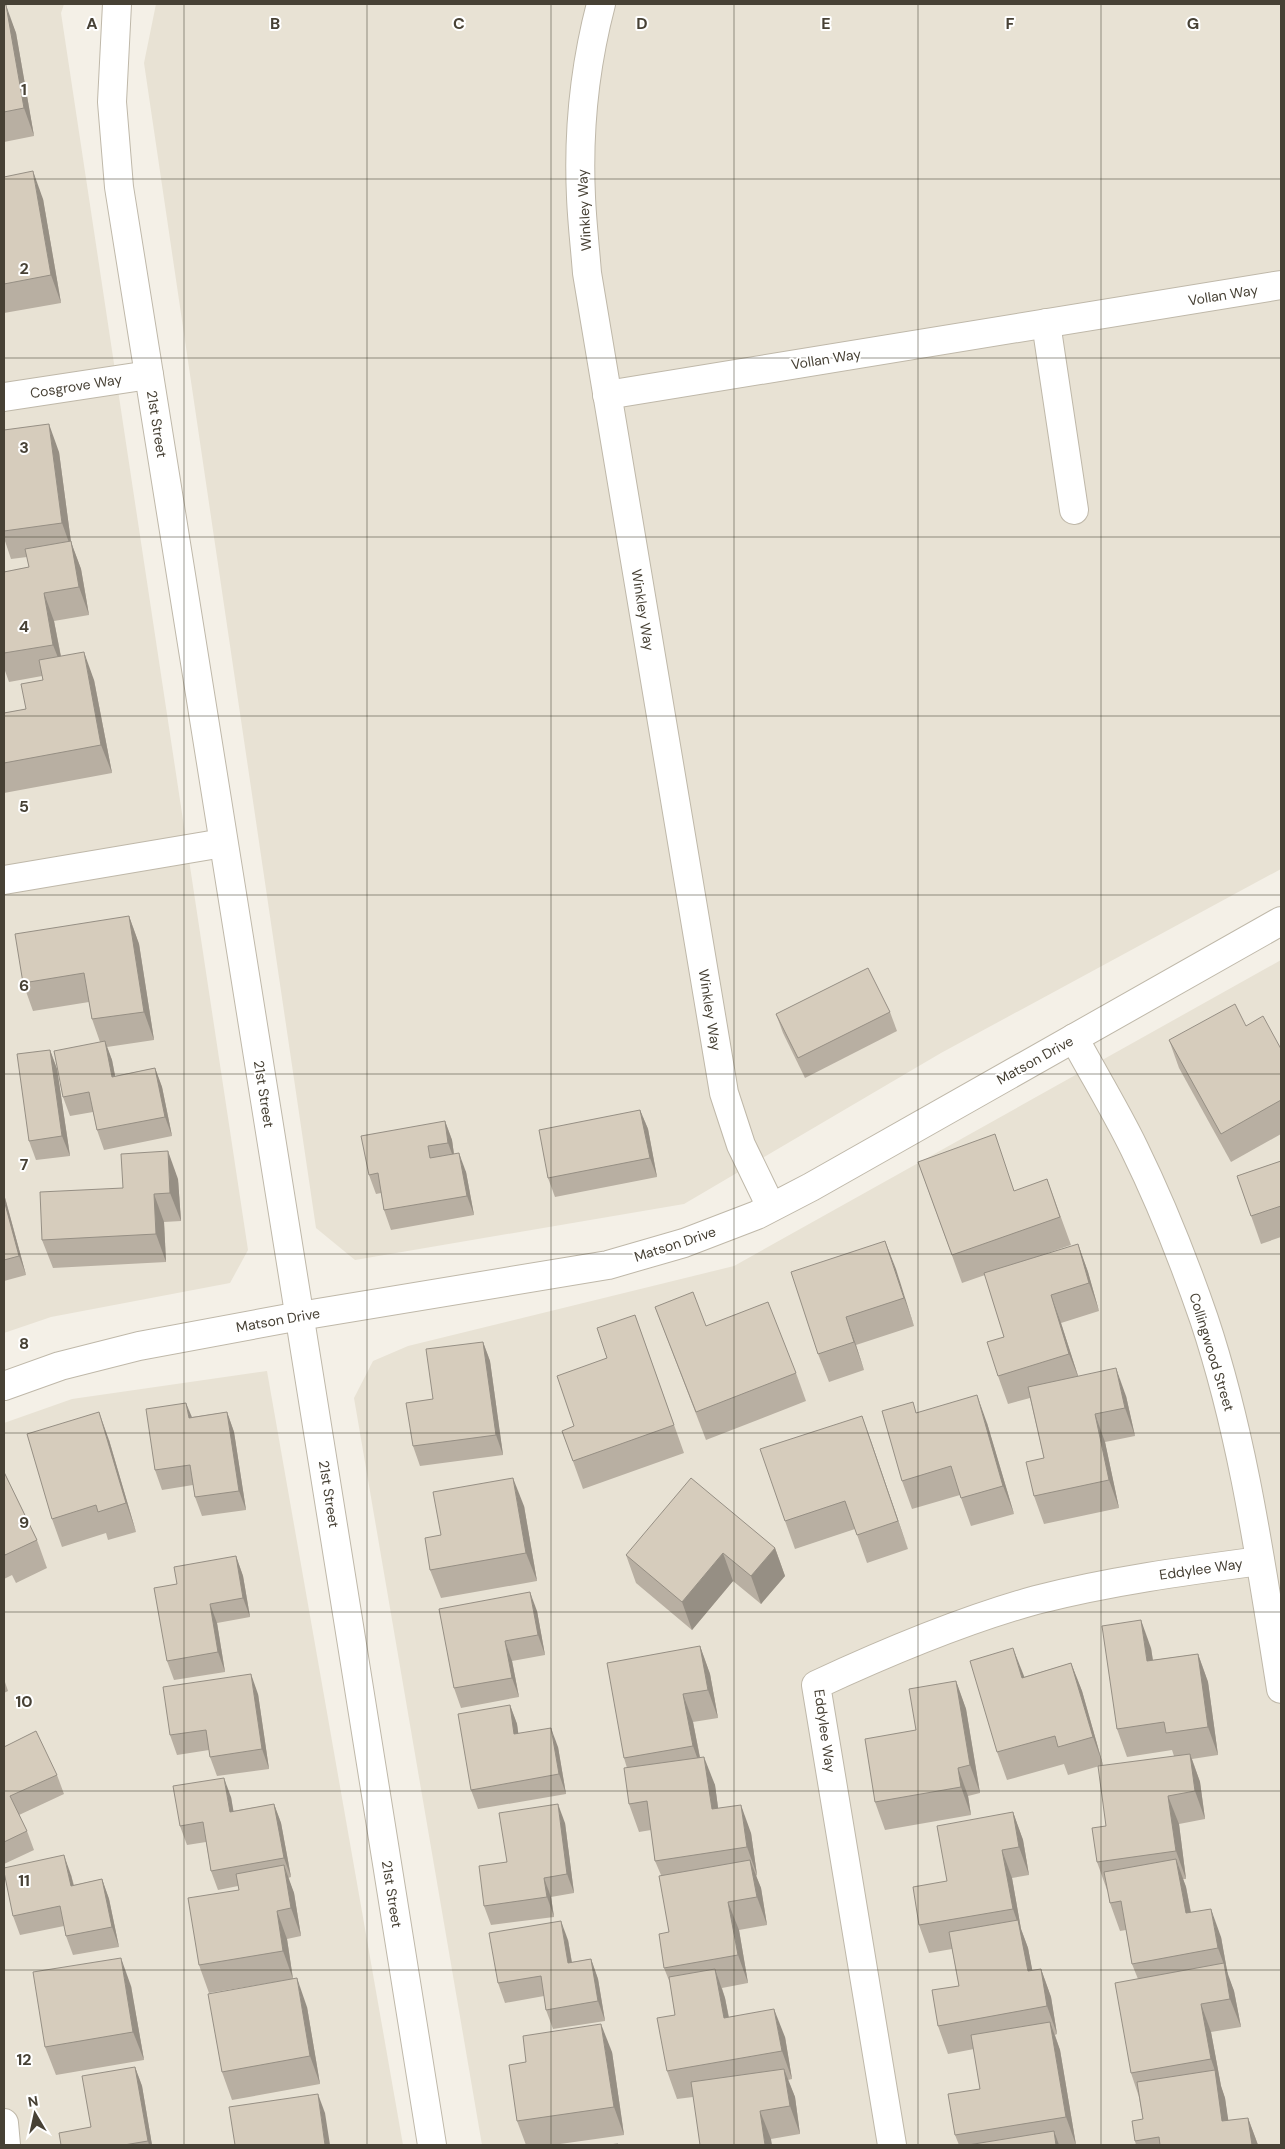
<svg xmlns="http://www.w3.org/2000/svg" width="1285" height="2149" viewBox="0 0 1285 2149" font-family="'DM Sans',sans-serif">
<rect width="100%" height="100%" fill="#f4f0e7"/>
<!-- residential -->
<g fill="#e8e2d4">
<polygon points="4,4 64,4 61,13 248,1250 230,1283 51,1317 4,1333"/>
<polygon points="156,4 1281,4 1281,869 941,1053 684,1204 355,1260 316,1228 144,63"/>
<polygon points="1281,960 1281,2145 482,2145 354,1398 373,1361 408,1346 734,1266"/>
<polygon points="267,1371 403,2145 4,2145 4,1423 72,1399"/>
</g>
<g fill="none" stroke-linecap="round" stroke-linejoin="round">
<!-- street casing -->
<g stroke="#bfb8a9" stroke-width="30">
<g id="street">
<polyline points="117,4 112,102 119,187 432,2145"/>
<path d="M601 4C585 65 578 133 581 197 582 222 585 247 587 273L724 1093 741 1145 771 1207"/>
<polyline points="1046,323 1074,510"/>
<polyline points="607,395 1281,285"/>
<polyline points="4,397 149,375"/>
<polyline points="4,880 223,843"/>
<path d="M1074 1038C1094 1075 1116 1111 1134 1148 1161 1203 1184 1261 1204 1319 1244 1439 1261 1565 1281 1689"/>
<polyline points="4,1386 60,1366 139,1346 300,1316 608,1265 684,1243 757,1215 811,1187 1281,921"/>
<polyline points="4,2123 6,2145"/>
<path d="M892 2145 816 1685C887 1652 960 1621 1036 1600 1110 1581 1185 1571 1260 1561"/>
</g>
</g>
<!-- street -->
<use href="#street" stroke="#fff" stroke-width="28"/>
</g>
<!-- wall -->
<g fill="#b8afa2">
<polygon points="4,5 16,33 34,136 4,142"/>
<polygon points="4,177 43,199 61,303 4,313"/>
<polygon points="4,430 59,452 71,542 81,569 89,615 54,621 61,656 94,680 112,773 4,793 4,713 26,709 43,680 42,676 9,682 4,668 4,572 29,567 27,557 11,559 4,538"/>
<polygon points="129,916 139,944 154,1040 107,1047 112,1060 115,1076 155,1068 162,1087 172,1136 104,1150 97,1130 93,1112 70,1116 63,1097 100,1042 92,1019 89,1002 33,1011 23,983"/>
<polygon points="890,1012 897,1031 805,1078 783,1033 776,1014"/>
<polygon points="1246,1026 1281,1049 1281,1134 1231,1162 1179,1068 1169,1040"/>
<polygon points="50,1050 57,1069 70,1156 36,1160 29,1141"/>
<polygon points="640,1110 648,1129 657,1177 555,1197 548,1178"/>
<polygon points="445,1121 452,1140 454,1154 466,1172 474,1215 391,1230 384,1210 381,1193 376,1194 369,1175"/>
<polygon points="1281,1161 1281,1237 1261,1244 1237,1176"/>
<polygon points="918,1162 1015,1191 1047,1179 1071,1245 1036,1257 1078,1244 1088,1272 1099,1311 1061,1323 1078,1376 1126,1396 1135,1436 1105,1442 1119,1508 1044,1524 1034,1496 1044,1458 1030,1398 1008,1404 998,1376 1004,1337 985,1275 962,1283"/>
<polygon points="178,1179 181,1221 164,1222 166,1262 53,1268 42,1240 123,1188"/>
<polygon points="4,1194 26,1275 4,1281"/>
<polygon points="885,1241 914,1326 856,1345 864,1370 829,1382 818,1354"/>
<polygon points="655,1307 706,1326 796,1373 806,1401 706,1440"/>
<polygon points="635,1315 684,1453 583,1489 562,1431 574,1426 607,1358"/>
<polygon points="483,1342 490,1361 503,1455 420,1466 413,1446 433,1399"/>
<polygon points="227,1412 234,1432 246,1510 202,1516 195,1497 193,1485 162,1490 155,1470 192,1417"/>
<polygon points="862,1416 908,1549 867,1563 855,1529 795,1549 785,1521"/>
<polygon points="987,1423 1014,1514 971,1526 960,1495 912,1509 902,1481"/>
<polygon points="109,1440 136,1532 108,1540 106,1533 62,1547 52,1519"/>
<polygon points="4,1472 37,1540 47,1568 16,1583 12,1575 4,1579"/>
<polygon points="524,1506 537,1581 441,1598 430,1570 441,1535"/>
<polygon points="775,1548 785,1576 761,1604 733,1581 692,1630 636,1583 626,1555"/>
<polygon points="236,1556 243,1576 250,1617 217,1623 225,1672 174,1680 167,1661 177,1584"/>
<polygon points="537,1611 545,1655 512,1661 519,1697 461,1708 454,1688"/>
<polygon points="700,1646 710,1674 718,1718 693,1722 700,1757 715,1785 718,1808 751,1833 757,1875 756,1876 761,1888 767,1925 739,1930 748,1983 722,1988 725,1998 729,2017 785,2037 792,2079 788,2080 795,2097 800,2134 771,2139 693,2097 677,2099 667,2071 675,2015 670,1983 664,1968 669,1932 661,1875 655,1861 651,1830 639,1832 629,1804 627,1768 624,1758"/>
<polygon points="1151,1648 1153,1660 1198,1654 1208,1682 1218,1755 1192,1759 1200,1782 1205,1819 1179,1824 1186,1879 1183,1879 1186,1887 1191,1912 1221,1937 1228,1976 1234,1991 1241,2027 1211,2032 1221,2086 1225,2098 1228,2121 1248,2118 1258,2145 1136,2145 1135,2141 1143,2119 1139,2097 1131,2073 1138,1979 1132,1964 1126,1930 1120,1931 1110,1903 1108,1890 1107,1890 1097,1862 1106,1826 1174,1756 1172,1750 1127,1757 1117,1729"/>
<polygon points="1071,1663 1082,1691 1103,1765 1068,1775 1064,1764 1007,1780 997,1752 1024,1677"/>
<polygon points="4,1679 8,1691 4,1693"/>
<polygon points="956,1681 966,1709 980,1793 968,1796 971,1815 885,1830 875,1802 916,1730"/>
<polygon points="258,1694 269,1769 217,1776 210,1757 209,1750 177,1755 170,1735"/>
<polygon points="510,1705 517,1724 518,1733 558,1747 566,1794 478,1809 471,1790"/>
<polygon points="4,1747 57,1775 64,1794 19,1815 27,1831 34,1850 4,1864"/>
<polygon points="231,1797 233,1811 274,1804 281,1823 291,1877 288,1878 294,1893 301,1936 287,1939 293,1979 209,1993 199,1965 239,1890 238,1886 218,1890 211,1871 206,1842 187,1845 180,1826"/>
<polygon points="1013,1812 1023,1840 1029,1875 1012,1878 1021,1929 1028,1948 1032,1970 1041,1969 1051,1997 1057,2034 1055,2035 1060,2050 1076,2145 959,2145 955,2135 980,2089 974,2049 948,2054 938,2026 959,1986 952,1949 929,1953 919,1925 947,1881"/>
<polygon points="565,1823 574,1893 551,1897 554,1917 491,1925 484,1906 507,1862"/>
<polygon points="71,1875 74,1885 102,1879 109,1899 119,1947 73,1955 66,1936 64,1926 20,1935 13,1916"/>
<polygon points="568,1940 572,1962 591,1959 598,1979 605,2021 553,2029 546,2010 544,1996 505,2003 498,1983"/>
<polygon points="131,1986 144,2060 56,2075 45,2047"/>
<polygon points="307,2007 320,2084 232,2100 222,2072"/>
<polygon points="612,2052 624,2135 553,2145 526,2145 517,2121"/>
<polygon points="135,2067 142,2086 152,2145 61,2145 91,2127"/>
</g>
<!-- shaded-wall -->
<g fill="#968f84">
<polygon points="6,5 16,33 34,136 24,108"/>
<polygon points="33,171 43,199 61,303 51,275"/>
<polygon points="49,424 59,452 71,542 81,569 89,615 79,587 72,551 62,523"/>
<polygon points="44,593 54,621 64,673 53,645"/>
<polygon points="84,652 94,680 112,773 101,745"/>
<polygon points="129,916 139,944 154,1040 144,1012"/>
<polygon points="105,1041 112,1060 119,1096 112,1077"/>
<polygon points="50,1050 57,1069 70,1156 62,1136"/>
<polygon points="155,1068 162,1087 172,1136 165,1117"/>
<polygon points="640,1110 648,1129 657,1177 650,1158"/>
<polygon points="445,1121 452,1140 455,1162 448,1143"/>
<polygon points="168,1151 178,1179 181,1221 170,1193"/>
<polygon points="459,1153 466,1172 474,1215 467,1196"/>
<polygon points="4,1194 26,1275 19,1256 4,1200"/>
<polygon points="154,1194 164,1222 166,1262 156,1234"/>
<polygon points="885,1241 896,1269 914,1326 904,1298"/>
<polygon points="1078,1244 1088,1272 1099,1311 1089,1283"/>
<polygon points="1051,1295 1061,1323 1080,1382 1069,1354"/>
<polygon points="846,1317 856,1345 864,1370 854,1342"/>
<polygon points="483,1342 490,1361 503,1455 496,1435"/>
<polygon points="1116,1368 1126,1396 1135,1436 1125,1408"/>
<polygon points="977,1395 987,1423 1014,1514 1003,1486"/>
<polygon points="186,1403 194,1422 189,1418"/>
<polygon points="99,1412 109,1440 136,1532 126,1503"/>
<polygon points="227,1412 234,1432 246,1510 239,1491"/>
<polygon points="1095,1414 1105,1442 1119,1508 1109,1480"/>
<polygon points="862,1416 872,1444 908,1549 898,1521"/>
<polygon points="513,1478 524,1506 537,1581 526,1553"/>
<polygon points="775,1548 785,1576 761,1604 751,1576"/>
<polygon points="723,1553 733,1581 692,1630 682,1602"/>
<polygon points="236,1556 243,1576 250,1617 243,1598"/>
<polygon points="530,1592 537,1611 545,1655 538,1635"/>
<polygon points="210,1604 217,1623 225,1672 218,1652"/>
<polygon points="1141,1620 1151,1648 1157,1689 1147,1661"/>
<polygon points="505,1641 512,1661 519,1697 512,1678"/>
<polygon points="700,1646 710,1674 718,1718 708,1690"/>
<polygon points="1013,1648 1024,1676 1032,1706 1022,1678"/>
<polygon points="1198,1654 1208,1682 1218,1755 1208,1727"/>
<polygon points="1071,1663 1082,1691 1103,1765 1093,1737"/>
<polygon points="251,1674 258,1694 269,1769 262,1749"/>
<polygon points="956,1681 966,1709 980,1793 970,1765"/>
<polygon points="683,1694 693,1722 703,1774 693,1746"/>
<polygon points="510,1705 517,1724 521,1753 514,1734"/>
<polygon points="551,1728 558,1747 566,1794 559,1774"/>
<polygon points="1190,1754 1200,1782 1205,1819 1195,1791"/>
<polygon points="704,1757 715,1785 722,1837 712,1809"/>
<polygon points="958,1768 968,1796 971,1815 961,1787"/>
<polygon points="224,1778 231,1797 237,1831 230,1812"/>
<polygon points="1168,1796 1179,1824 1186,1879 1176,1851"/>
<polygon points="274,1804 281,1823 291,1877 284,1858"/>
<polygon points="558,1804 565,1823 574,1893 567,1874"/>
<polygon points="741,1805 751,1833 757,1875 747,1847"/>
<polygon points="1013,1812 1023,1840 1029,1875 1019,1847"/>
<polygon points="1002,1850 1012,1878 1021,1929 1028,1948 1038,1999 1028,1971 1019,1927 1013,1909"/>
<polygon points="64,1855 71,1875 78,1905 71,1886"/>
<polygon points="1176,1859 1186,1887 1196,1941 1186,1913"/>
<polygon points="750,1860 761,1888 767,1925 757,1897"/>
<polygon points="284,1865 294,1893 301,1936 291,1908"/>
<polygon points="544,1878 551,1897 554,1917 547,1897"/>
<polygon points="102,1879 109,1899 119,1947 112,1927"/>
<polygon points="728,1902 739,1930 748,1983 738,1955"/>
<polygon points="1211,1909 1221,1937 1228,1976 1218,1948"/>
<polygon points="277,1911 287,1939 293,1979 283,1951"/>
<polygon points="561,1921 568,1940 575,1982 568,1963"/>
<polygon points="121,1958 131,1986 144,2060 133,2032"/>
<polygon points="591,1959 598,1979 605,2021 598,2001"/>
<polygon points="1224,1963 1234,1991 1241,2027 1230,1999"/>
<polygon points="715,1969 725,1998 734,2046 724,2018"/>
<polygon points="1041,1969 1051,1997 1057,2034 1047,2006"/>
<polygon points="297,1978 307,2007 320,2084 310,2056"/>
<polygon points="1201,2004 1211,2032 1221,2086 1225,2098 1232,2145 1222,2121 1215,2071 1211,2059"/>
<polygon points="774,2009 785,2037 792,2079 782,2051"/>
<polygon points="1050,2022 1060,2050 1076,2145 1066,2117"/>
<polygon points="601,2024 612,2052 624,2135 614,2107"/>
<polygon points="135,2067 142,2086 152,2145 149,2145 148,2141"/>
<polygon points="784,2069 795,2097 800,2134 790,2106"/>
<polygon points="318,2094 325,2113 330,2145 325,2145"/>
<polygon points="760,2111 771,2139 772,2145 765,2145"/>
<polygon points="1248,2118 1258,2145 1252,2145"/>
<polygon points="1054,2131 1059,2145 1056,2145"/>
</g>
<!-- building -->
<g fill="#d6ccbc" stroke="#968f84">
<polygon points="4,5 6,5 24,108 4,112"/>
<polygon points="33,171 51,275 4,284 4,177"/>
<polygon points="49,424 62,523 4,531 4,430"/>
<polygon points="71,541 79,587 44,593 53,645 4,653 4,572 29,567 25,549"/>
<polygon points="84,652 101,745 4,763 4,713 26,709 21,684 43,680 39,660"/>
<polygon points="129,916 144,1012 92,1019 84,973 23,983 15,934"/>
<polygon points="868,968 890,1012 798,1058 776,1014"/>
<polygon points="1235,1004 1246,1026 1263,1016 1281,1049 1281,1100 1221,1134 1169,1040"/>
<polygon points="105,1041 112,1077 155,1068 165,1117 97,1130 89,1092 63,1097 54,1051"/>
<polygon points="50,1050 62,1136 29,1141 17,1054"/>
<polygon points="640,1110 650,1158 548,1178 539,1130"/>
<polygon points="445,1121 448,1143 428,1146 430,1158 459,1153 467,1196 384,1210 378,1173 369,1175 361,1136"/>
<polygon points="995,1134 1014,1191 1047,1179 1060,1217 952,1255 918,1162"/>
<polygon points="168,1151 170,1193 154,1194 156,1234 42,1240 40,1192 123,1188 121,1154"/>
<polygon points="1281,1161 1281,1206 1251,1216 1237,1176"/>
<polygon points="4,1200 19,1256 4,1260"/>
<polygon points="885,1241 904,1298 846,1317 854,1342 818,1354 791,1272"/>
<polygon points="1078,1244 1089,1283 1051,1295 1069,1354 998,1376 987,1342 1004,1337 984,1273"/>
<polygon points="693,1292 706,1326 768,1302 796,1373 696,1412 655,1307"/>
<polygon points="635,1315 674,1425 573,1461 562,1431 574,1426 557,1376 607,1358 597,1328"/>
<polygon points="483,1342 496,1435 413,1446 406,1403 433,1399 426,1349"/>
<polygon points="1116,1368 1125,1408 1095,1414 1109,1480 1034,1496 1026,1462 1044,1458 1028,1387"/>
<polygon points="977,1395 1003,1486 961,1498 951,1466 902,1481 882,1411 913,1402 916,1413"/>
<polygon points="186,1403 189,1418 227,1412 239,1491 195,1497 190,1465 155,1470 146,1409"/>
<polygon points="99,1412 126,1503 98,1512 96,1505 52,1519 27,1434"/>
<polygon points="862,1416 898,1521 857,1535 845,1501 785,1521 760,1449"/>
<polygon points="4,1472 37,1540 5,1555 4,1552"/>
<polygon points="513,1478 526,1553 430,1570 425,1538 441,1535 433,1492"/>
<polygon points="691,1478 775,1548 751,1576 723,1553 682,1602 626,1555"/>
<polygon points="236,1556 243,1598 210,1604 218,1652 167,1661 154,1588 177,1584 174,1567"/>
<polygon points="530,1592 538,1635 505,1641 512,1678 454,1688 439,1609"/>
<polygon points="1141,1620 1147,1661 1198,1654 1208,1727 1166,1733 1164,1722 1117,1729 1102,1626"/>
<polygon points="700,1646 708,1690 683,1694 693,1746 624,1758 607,1663"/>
<polygon points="1013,1648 1022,1678 1071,1663 1093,1737 1058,1747 1055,1736 997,1752 970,1661"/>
<polygon points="251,1674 262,1749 210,1757 206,1730 170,1735 163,1687"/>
<polygon points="956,1681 970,1765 958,1768 961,1787 875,1802 865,1739 916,1730 909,1689"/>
<polygon points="510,1705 514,1734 551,1728 559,1774 471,1790 458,1714"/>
<polygon points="36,1731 57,1775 10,1796 27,1831 4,1842 4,1747"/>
<polygon points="1190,1754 1195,1791 1168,1796 1176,1851 1097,1862 1092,1828 1106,1826 1098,1766"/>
<polygon points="704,1757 712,1809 741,1805 747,1847 655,1861 647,1801 629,1804 624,1768"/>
<polygon points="224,1778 230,1812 274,1804 284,1858 211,1871 203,1822 180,1826 173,1786"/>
<polygon points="558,1804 567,1874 544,1878 547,1897 484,1906 479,1866 507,1862 499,1813"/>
<polygon points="1013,1812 1019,1847 1002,1850 1013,1909 919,1925 913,1887 947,1881 937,1826"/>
<polygon points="64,1855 71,1886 102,1879 112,1927 66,1936 60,1906 13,1916 4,1872 4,1868"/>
<polygon points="1176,1859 1186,1913 1211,1909 1218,1948 1132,1964 1121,1901 1110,1903 1104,1872"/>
<polygon points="750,1860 757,1897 728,1902 738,1955 664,1968 659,1934 669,1932 659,1876"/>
<polygon points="284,1865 291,1908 277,1911 283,1951 199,1965 188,1898 239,1890 236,1874"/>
<polygon points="1018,1920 1028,1971 1041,1969 1047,2006 938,2026 932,1990 959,1986 949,1932"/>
<polygon points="561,1921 568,1963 591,1959 598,2001 546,2010 541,1976 498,1983 489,1933"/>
<polygon points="121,1958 133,2032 45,2047 33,1972"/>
<polygon points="1224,1963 1230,1999 1201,2004 1211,2059 1131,2073 1115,1983"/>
<polygon points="715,1969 724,2018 774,2009 782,2051 667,2071 657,2018 675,2015 669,1977"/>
<polygon points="297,1978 310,2056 222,2072 208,1994"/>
<polygon points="1050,2022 1066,2117 955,2135 948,2094 980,2089 971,2035"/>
<polygon points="601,2024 614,2107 517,2121 509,2065 526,2062 523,2036"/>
<polygon points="135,2067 148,2141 124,2145 61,2145 59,2133 91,2127 82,2076"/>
<polygon points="784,2069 790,2106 760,2111 765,2145 700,2145 691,2082"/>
<polygon points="1215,2070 1222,2121 1248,2118 1252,2145 1160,2145 1159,2137 1135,2141 1132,2121 1143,2119 1137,2082"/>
<polygon points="318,2094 325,2145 235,2145 229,2107"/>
<polygon points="1054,2131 1056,2145 968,2145"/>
<polygon points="618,2144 618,2145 608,2145"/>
</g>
<!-- grid -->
<path fill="none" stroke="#474135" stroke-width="1" stroke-opacity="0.55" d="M184 4V2145M367 4V2145M551 4V2145M734 4V2145M918 4V2145M1101 4V2145M4 179H1281M4 358H1281M4 537H1281M4 716H1281M4 895H1281M4 1074H1281M4 1254H1281M4 1433H1281M4 1612H1281M4 1791H1281M4 1970H1281"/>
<g text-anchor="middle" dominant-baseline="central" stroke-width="4" stroke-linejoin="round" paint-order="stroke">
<!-- street labels -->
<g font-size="14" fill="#474135" stroke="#fff">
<text transform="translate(584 210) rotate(-93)">Winkley Way</text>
<text transform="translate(1223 295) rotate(-9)">Vollan Way</text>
<text transform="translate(826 359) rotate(-9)">Vollan Way</text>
<text transform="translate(76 386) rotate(-9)">Cosgrove Way</text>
<text transform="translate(157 424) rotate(81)">21st Street</text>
<text transform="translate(643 610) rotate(81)">Winkley Way</text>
<text transform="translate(710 1010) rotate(81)">Winkley Way</text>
<text transform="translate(1035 1060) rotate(-29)">Matson Drive</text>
<text transform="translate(264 1094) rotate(81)">21st Street</text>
<text transform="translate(675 1244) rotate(-18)">Matson Drive</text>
<text transform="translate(278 1320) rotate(-10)">Matson Drive</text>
<text transform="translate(1212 1352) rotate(73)">Collingwood Street</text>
<text transform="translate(329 1494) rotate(81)">21st Street</text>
<text transform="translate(1201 1569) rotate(-8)">Eddylee Way</text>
<text transform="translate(825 1731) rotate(82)">Eddylee Way</text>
<text transform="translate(392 1894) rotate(81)">21st Street</text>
</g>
</g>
<g font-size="16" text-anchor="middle" font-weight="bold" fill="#474135" stroke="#fff" stroke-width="4" stroke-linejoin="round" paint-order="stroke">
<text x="92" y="29">A</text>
<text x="275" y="29">B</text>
<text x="459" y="29">C</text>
<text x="642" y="29">D</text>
<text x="826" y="29">E</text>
<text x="1010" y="29">F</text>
<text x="1193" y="29">G</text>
<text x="24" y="95">1</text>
<text x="24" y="274">2</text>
<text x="24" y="453">3</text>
<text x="24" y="632">4</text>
<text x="24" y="812">5</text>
<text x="24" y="991">6</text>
<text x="24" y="1170">7</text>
<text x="24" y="1349">8</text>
<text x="24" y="1528">9</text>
<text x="24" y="1707">10</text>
<text x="24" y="1886">11</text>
<text x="24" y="2065">12</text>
</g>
<!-- border -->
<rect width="1285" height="2149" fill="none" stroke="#474135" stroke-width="10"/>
<!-- north arrow -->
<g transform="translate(35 2114) rotate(351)" stroke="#ffffff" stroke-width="4" paint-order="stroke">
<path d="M0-4L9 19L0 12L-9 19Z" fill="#474135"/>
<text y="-8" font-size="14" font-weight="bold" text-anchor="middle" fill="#474135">N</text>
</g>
</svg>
